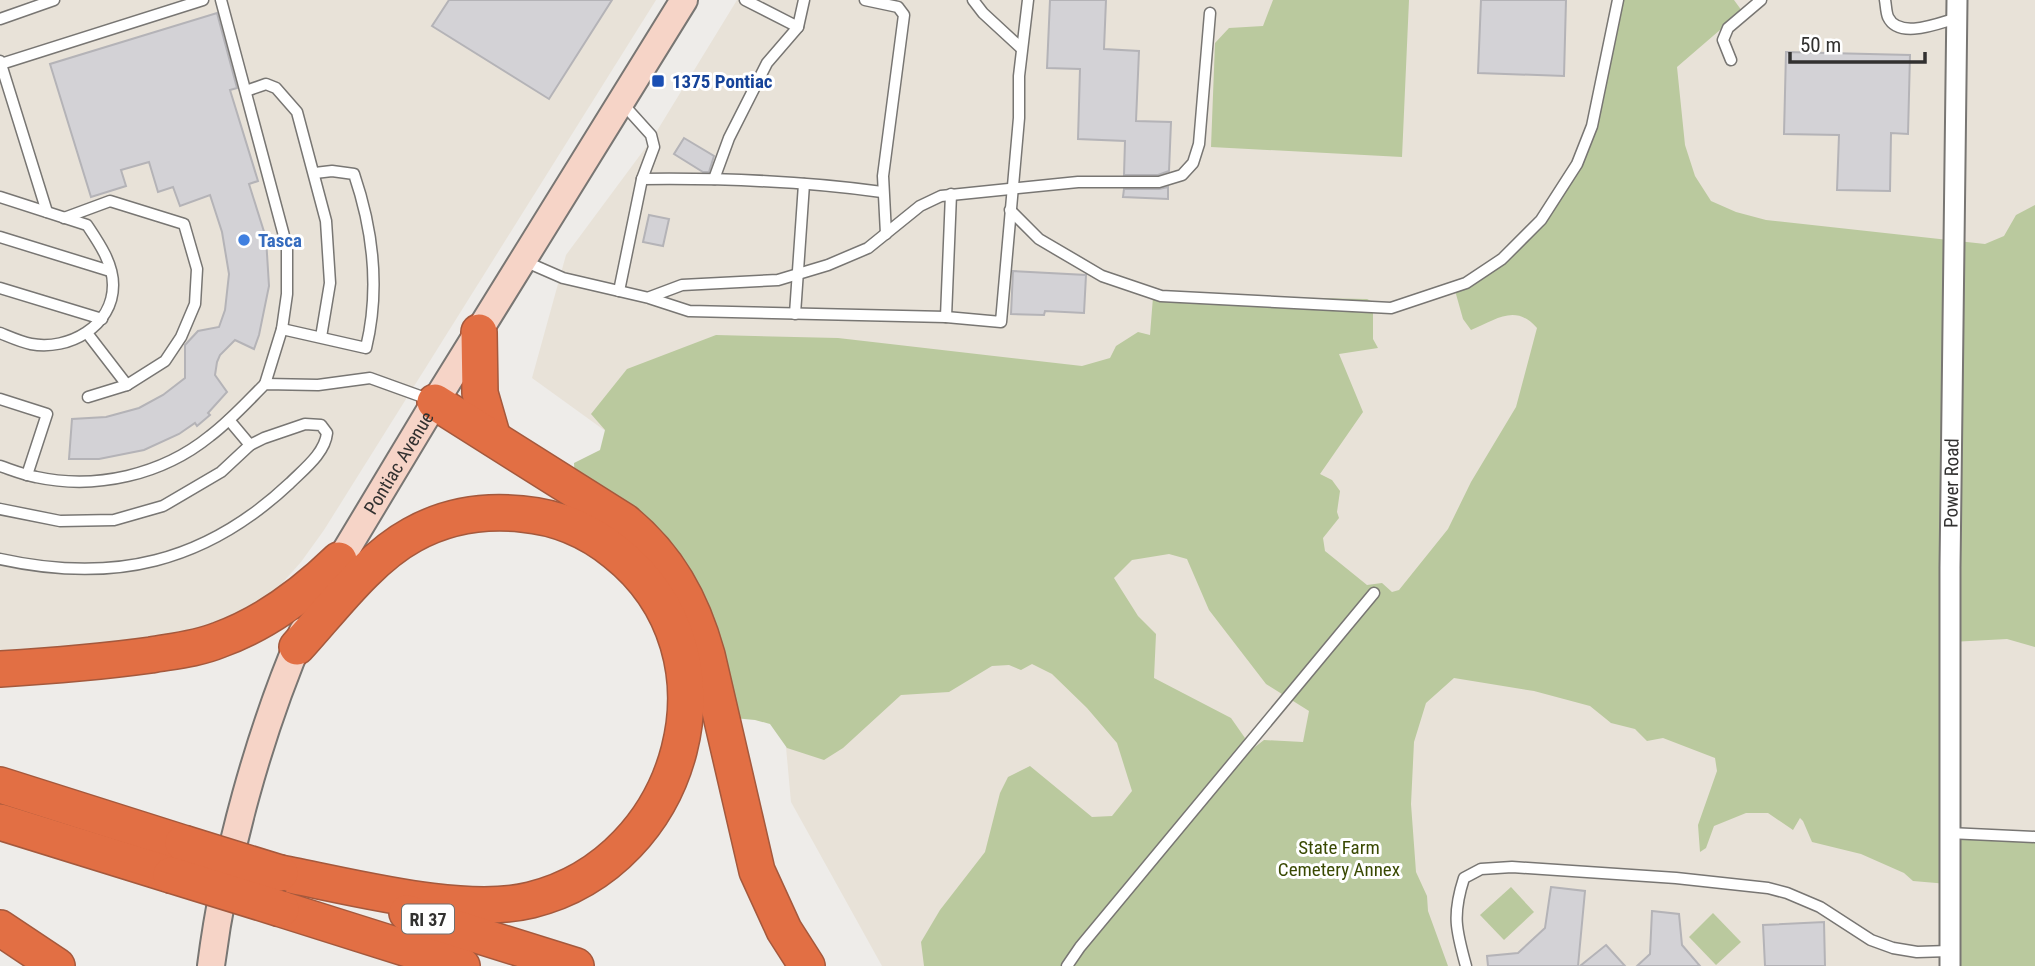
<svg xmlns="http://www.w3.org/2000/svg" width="2035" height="966" viewBox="0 0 2035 966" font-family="'Roboto Condensed',sans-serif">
<rect width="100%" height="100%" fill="#eeece9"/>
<!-- built -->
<g fill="#e8e2d8">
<polygon points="0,0 656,0 324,530 301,562 269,598 242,615 167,640 0,655"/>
<polygon points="737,0 2035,0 2035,966 882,966 791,802 778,659 712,508 532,378 566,255 652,139"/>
</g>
<!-- green -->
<g fill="#bac99e" fill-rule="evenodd">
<polygon points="1273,0 1409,0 1402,157 1211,147 1215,43 1229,28 1263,26"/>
<path d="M1617 0H1734L1742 11 1677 67 1685 145 1695 176 1711 201 1736 212 1766 220 1985 244 2004 236 2016 215 2035 205V647L2007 639 1951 642 1949 832 2035 839V966H1948V884L1913 881 1904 873 1861 854 1812 842 1803 821 1800 818 1793 830 1768 813H1746L1714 826 1706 848 1700 852 1698 825 1717 771 1715 758 1663 738 1647 741 1635 729 1611 723 1590 706 1534 691 1454 678 1426 703 1414 742 1411 804 1416 872 1427 896 1428 911 1448 966H924L921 942 940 910 985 852 1000 793 1008 777 1030 766 1092 817 1112 816 1132 791 1117 743 1087 708 1052 674 1032 664 1021 670 1009 665 992 666 949 692 901 695 843 748 824 760 787 748 770 724 755 720 723 717 575 484 574 463 600 450 605 430 591 414 627 369 716 335 838 338 1082 366 1110 358 1116 346 1138 332 1150 335 1153 297 1157 295 1367 299 1373 302V339L1378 348 1339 354 1363 412 1320 474 1332 480 1340 491 1337 512 1339 518 1323 538 1325 551 1367 585 1382 583 1392 592 1399 590 1448 529 1471 482 1516 407 1537 328C1515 303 1496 320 1471 330L1463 319 1454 287 1473 276 1519 240 1582 155ZM1169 554 1187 559 1209 610 1266 684 1309 711 1303 742 1264 740 1234 763 1245 738 1231 718 1154 678 1156 634 1138 616 1114 578 1132 560Z"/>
<polygon points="1511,887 1534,912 1504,940 1480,915"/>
<polygon points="1713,913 1741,942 1716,965 1689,937"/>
</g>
<!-- building -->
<g fill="#d3d2d6" stroke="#b4b3b7" stroke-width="2">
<polygon points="449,0 612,0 549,99 432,26"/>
<polygon points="1050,0 1106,0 1104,49 1139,51 1136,121 1171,122 1169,171 1158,175 1124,175 1125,141 1078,139 1080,69 1047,68"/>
<polygon points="1481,0 1566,0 1564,76 1478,73"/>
<polygon points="217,13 237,88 230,90 258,181 249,184 266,238 269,286 259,335 254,349 235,340 220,355 217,362 215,375 227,392 208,413 210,415 197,426 195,423 179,434 144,450 99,459 69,459 72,419 106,417 139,408 163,395 185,378 185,345 198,331 219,327 225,310 229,274 222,232 210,195 180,206 173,187 158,192 149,162 121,170 126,186 91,197 50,64"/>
<polygon points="1786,52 1910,55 1908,134 1891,133 1890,191 1837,190 1839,135 1784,134"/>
<polygon points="684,138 714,156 709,172 703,172 674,154"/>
<polygon points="1168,187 1168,199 1123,197 1124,189 1159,189"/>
<polygon points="649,215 669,219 663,246 643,242"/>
<polygon points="1013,271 1086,275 1084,313 1045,311 1044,315 1011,314"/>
<polygon points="1551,887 1585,891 1578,966 1488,966 1487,956 1518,953 1545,928"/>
<polygon points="1652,911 1679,914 1682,945 1700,966 1637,966 1650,954"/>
<polygon points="1824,922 1825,966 1765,966 1763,925"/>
<polygon points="1606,945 1625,966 1580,966"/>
</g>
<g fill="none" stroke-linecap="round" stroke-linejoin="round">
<!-- service casing -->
<g stroke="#787673" stroke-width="13">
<g id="service">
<polyline points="221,0 287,247 287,294 282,329 265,384"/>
<polyline points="745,0 798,27 804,0"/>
<polyline points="865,0 898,7 904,15 883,176 886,234"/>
<polyline points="973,0 983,13 1021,48"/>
<path d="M1885 0C1886 5 1886 12 1888 17 1899 40 1939 23 1957 18"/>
<polyline points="0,19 54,0"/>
<polyline points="1731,60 1723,40 1728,28 1761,0"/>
<polyline points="0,61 47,212"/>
<polyline points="1,64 203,0"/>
<polyline points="246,91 266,84 276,88 297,112 326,221 330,283 321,337"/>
<path d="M642 179C722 178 803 181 882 192"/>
<polyline points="714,179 729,138 767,63 798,27"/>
<path d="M0 197 87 225C99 243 113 263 113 285 113 326 69 351 31 344 21 342 10 337 0 333"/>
<polyline points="1010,210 1039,239 1102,276 1161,296 1391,308 1466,283 1502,259 1541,220 1577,164 1592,126 1618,0"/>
<polyline points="64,218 110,201 184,224 197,269 195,304 181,337 165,361 127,385 87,333"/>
<polyline points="0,237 110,271"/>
<polyline points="524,261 563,278 649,298 689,311 946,317 1001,322 1019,118 1019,76 1028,0"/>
<polyline points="0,288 102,319"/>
<polyline points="619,291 642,179 654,147 651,135 623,104"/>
<polyline points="650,297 682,285 778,280 828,265 868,248 920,206 941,196 1078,182 1159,182 1182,175 1193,163 1199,144 1210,13"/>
<polyline points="795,314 804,184"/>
<polyline points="946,317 951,194"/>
<path d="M282 329 366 348C380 290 373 230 354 174L332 171 315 173"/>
<polyline points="88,397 127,385"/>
<polyline points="0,399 47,414 27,475"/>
<polyline points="229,420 250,445"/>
<path d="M0 466C12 470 24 475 36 477 96 490 162 475 210 436 230 421 247 402 265 384L318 385 370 378 431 400"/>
<path d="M0 509 60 521 114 520 163 506 221 472 250 445 264 438 305 424 321 425 327 433C325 453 304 469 290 483 205 563 113 584 0 559"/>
<polyline points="1949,833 2035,837"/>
<polyline points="1067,966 1080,947 1374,593"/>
<path d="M1466 966C1456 930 1452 915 1464 878L1481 869 1512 867 1676 878 1768 888 1787 893 1820 907 1871 940 1893 948 1917 952 1949 951"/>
</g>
</g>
<!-- minor casing -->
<g stroke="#787673" stroke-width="23">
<g id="minor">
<path id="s1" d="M1950 966V568L1957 0"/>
</g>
</g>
<!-- secondary casing -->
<g stroke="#787673" stroke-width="30">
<g id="secondary">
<path id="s2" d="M331 575 435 402 684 0"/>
<path d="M211 966C225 856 259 733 303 631"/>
</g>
</g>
<!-- motorway casing -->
<g stroke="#a4593d" stroke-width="38">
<g id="motorway">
<polyline points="479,332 480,393 493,438"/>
<path d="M435 402 624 521C668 557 692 601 707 655L757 871 784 930 807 966"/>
<path d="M0 669C51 666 100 662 151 655 174 651 197 649 219 640 266 623 304 594 339 560"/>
<polyline points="0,785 183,843"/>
<polyline points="0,822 171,875"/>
<path d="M280 873C350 886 463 917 531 900 685 862 744 654 615 552 588 530 557 517 522 514 484 510 446 516 412 535 368 559 331 610 297 647"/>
<polyline points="281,909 462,966"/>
<polyline points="407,913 576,966"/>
<polyline points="0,928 57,966"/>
</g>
</g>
<!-- service -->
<use href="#service" stroke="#fff" stroke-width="10"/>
<!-- minor -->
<use href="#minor" stroke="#fff" stroke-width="19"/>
<!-- secondary -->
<use href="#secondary" stroke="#f6d4c7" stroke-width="26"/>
<!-- motorway -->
<use href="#motorway" stroke="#e26f44" stroke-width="35"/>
<!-- motorway-bridge casing -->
<g stroke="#a4593d" stroke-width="38" stroke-linecap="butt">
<g id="motorway-bridge">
<polyline points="183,843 280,873"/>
<polyline points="171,875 281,909"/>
</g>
</g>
<!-- motorway-bridge -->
<use href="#motorway-bridge" stroke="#e26f44" stroke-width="35"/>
</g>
<!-- markers -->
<rect fill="#1a4fb4" stroke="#fff" stroke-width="2.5" x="651" y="74" width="14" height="14" rx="3.5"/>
<circle fill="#3f7fe0" stroke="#fff" stroke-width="2.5" cx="244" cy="240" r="7"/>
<g text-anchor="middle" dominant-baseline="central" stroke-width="6" stroke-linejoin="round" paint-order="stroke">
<!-- shield labels -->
<rect fill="#fff" stroke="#706f6e" stroke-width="2" x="402" y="904.5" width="52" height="29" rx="5"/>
<g font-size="18" font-weight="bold" fill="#323130">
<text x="428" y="919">RI 37</text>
</g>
<!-- transit labels -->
<g font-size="19" font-weight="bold" fill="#164399" stroke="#fff" text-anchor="start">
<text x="672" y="81">1375 Pontiac</text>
</g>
<!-- shop labels -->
<g font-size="19" font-weight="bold" fill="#366cbe" stroke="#fff" text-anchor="start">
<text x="258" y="240">Tasca</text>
</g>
<!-- street labels -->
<g font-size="19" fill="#323130" stroke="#fff">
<text stroke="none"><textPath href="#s2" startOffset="131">Pontiac Avenue</textPath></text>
<text stroke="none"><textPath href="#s1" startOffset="483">Power Road</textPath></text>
</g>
<!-- park labels -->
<g font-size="19" fill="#394902" stroke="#fff">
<text x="1339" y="847">State Farm<tspan x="1339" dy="22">Cemetery Annex</tspan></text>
</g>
</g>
<!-- scale -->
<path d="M1790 52v10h135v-10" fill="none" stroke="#323130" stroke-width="3.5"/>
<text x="1800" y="52" font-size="21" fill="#323130" stroke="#ffffff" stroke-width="5" paint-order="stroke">50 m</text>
</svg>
